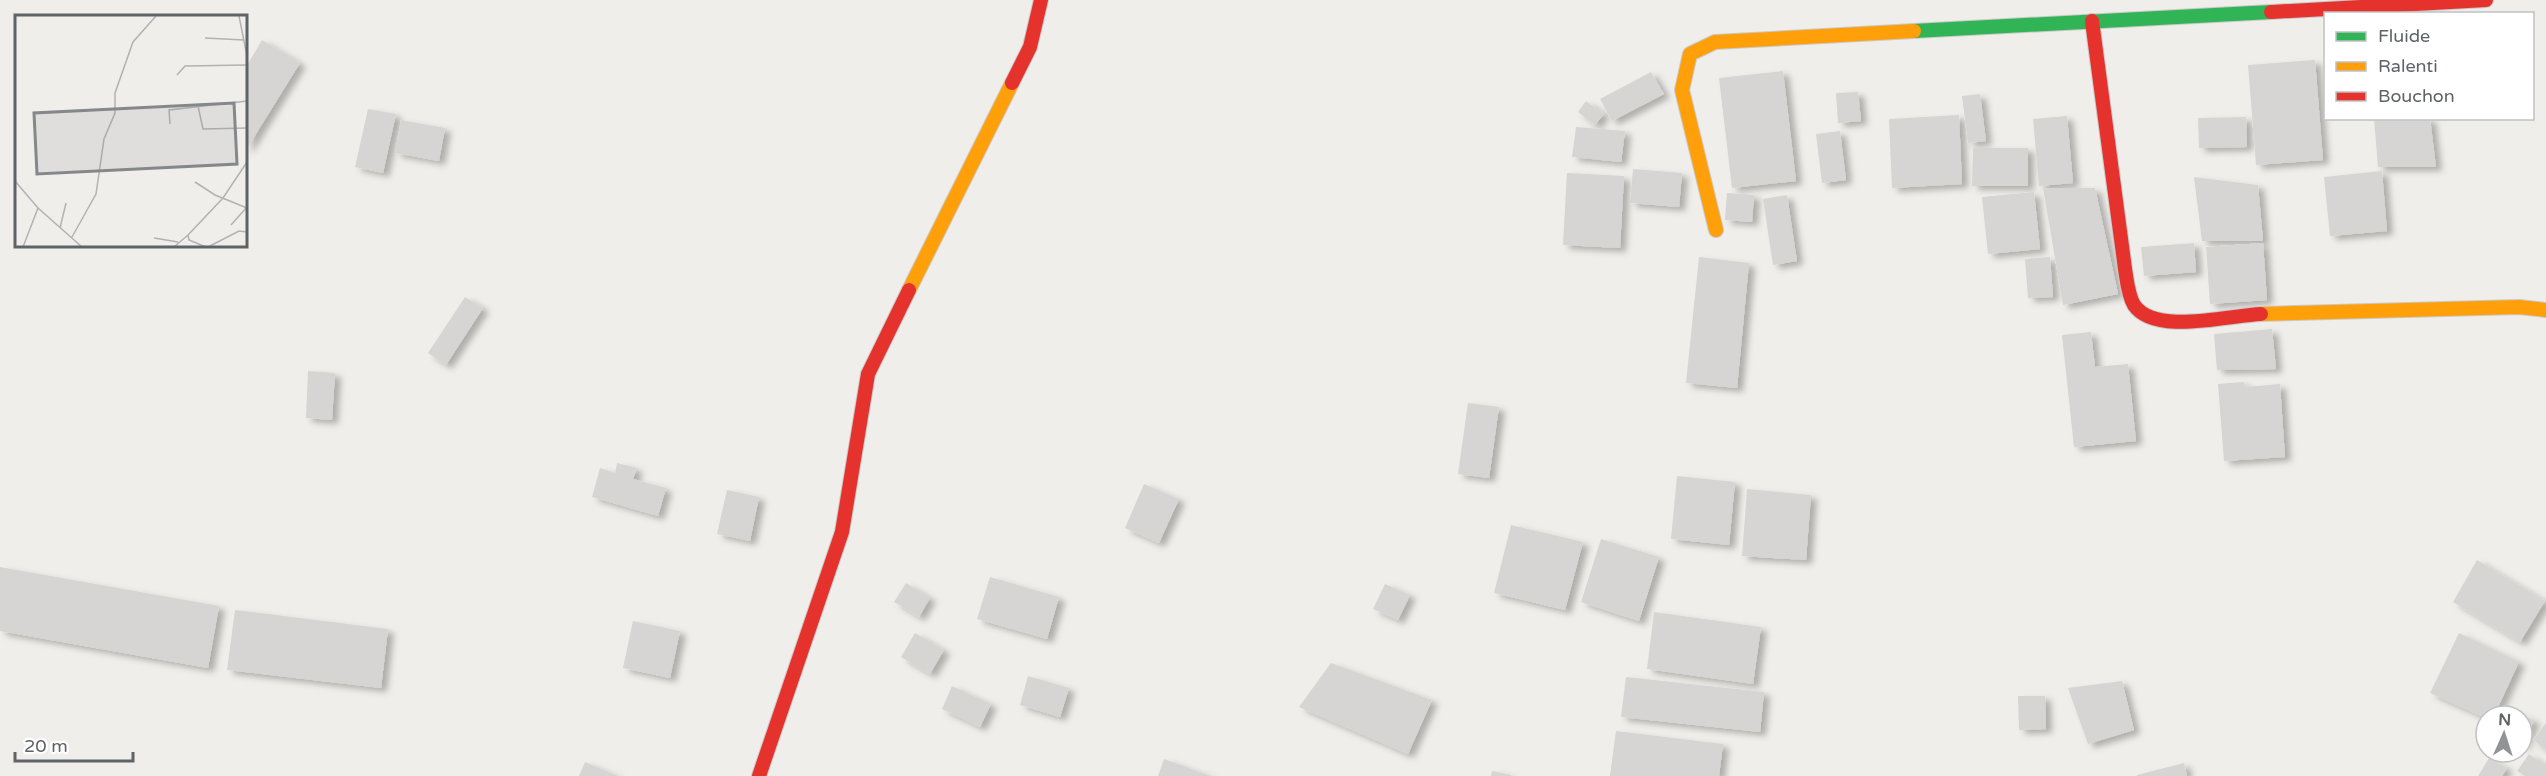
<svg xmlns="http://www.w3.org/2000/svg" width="2546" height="776" viewBox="0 0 2546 776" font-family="'Varela Round',sans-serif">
<defs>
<filter id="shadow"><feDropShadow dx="6" dy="4" stdDeviation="3" flood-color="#0004"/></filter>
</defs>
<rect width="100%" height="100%" fill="#efeeea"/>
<!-- building -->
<g fill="#d6d5d3" filter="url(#shadow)">
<polygon points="262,40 300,63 246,150 246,67"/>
<polygon points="2315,60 2323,160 2256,165 2248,65"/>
<polygon points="1783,71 1796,181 1732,188 1719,78"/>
<polygon points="1651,72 1664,94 1612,121 1600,99"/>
<polygon points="1858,92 1861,121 1838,123 1836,93"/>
<polygon points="1980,94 1986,141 1968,143 1962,96"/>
<polygon points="1586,101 1604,114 1595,125 1578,112"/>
<polygon points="368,109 396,114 383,173 355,167"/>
<polygon points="1959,115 1962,184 1892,188 1889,119"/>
<polygon points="2067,116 2073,183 2039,186 2033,119"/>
<polygon points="2246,117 2247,147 2199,148 2198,118"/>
<polygon points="2374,118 2430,118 2436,167 2378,167"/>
<polygon points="401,120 445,128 439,161 395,153"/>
<polygon points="1576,127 1625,131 1621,162 1572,157"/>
<polygon points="1840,131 1846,180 1822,183 1816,134"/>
<polygon points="1973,148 2028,148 2028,186 1972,186"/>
<polygon points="1633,169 1682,173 1679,207 1630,203"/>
<polygon points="2382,171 2387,231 2330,236 2324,177"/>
<polygon points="1567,173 1624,176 1620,248 1563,245"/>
<polygon points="2194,177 2258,185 2263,241 2202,241"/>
<polygon points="2043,188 2095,188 2118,294 2063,305"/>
<polygon points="2034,192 2040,249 1988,254 1982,197"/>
<polygon points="1727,193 1754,195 1752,222 1725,220"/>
<polygon points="1787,195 1797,261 1773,265 1763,199"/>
<polygon points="2194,243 2196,272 2144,276 2141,247"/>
<polygon points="2263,243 2267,300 2210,304 2206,247"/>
<polygon points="1699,257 1749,263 1737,388 1686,383"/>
<polygon points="2050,257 2053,297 2028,298 2025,259"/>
<polygon points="465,297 483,308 446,365 428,353"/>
<polygon points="2272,329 2276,369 2217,370 2214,334"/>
<polygon points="2091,332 2095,367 2128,364 2136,441 2074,447 2062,335"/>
<polygon points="308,371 335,373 332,420 306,418"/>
<polygon points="2244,382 2245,387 2280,384 2285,457 2224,461 2218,384"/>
<polygon points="1468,403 1499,407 1489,478 1458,474"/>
<polygon points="617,463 637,468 633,479 666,488 658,516 592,497 600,468 615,473"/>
<polygon points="1677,476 1735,482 1729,545 1671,539"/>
<polygon points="1144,484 1179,499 1159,543 1125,528"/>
<polygon points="1747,489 1811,495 1806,560 1742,556"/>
<polygon points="727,490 759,497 750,541 717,534"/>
<polygon points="1511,525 1583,542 1565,610 1494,593"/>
<polygon points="1601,539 1659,557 1639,621 1581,602"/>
<polygon points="2477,560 2545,601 2520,642 2453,602"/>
<polygon points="0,567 219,606 208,668 0,631"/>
<polygon points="990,577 1059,597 1047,639 977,619"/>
<polygon points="906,583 930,598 919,617 894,602"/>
<polygon points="1385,584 1410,595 1398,620 1373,609"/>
<polygon points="235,610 388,629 381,688 227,670"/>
<polygon points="1654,612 1761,627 1753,684 1647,669"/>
<polygon points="633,621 680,631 670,678 623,668"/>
<polygon points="915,633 944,650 930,674 901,657"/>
<polygon points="2459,633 2519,662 2494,716 2486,716 2486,718 2430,693"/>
<polygon points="1331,663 1432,700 1408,754 1299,707"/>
<polygon points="1028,676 1069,688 1060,717 1020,705"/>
<polygon points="1626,677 1764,692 1760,732 1621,717"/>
<polygon points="2122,681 2134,730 2088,744 2068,688"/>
<polygon points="952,686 991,704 980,727 942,709"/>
<polygon points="2018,696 2045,696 2046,729 2019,730"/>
<polygon points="2504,708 2534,720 2522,750 2522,716 2501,716"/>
<polygon points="2546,723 2546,750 2533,740"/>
<polygon points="1616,731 1723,744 1719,776 1610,776"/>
<polygon points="2529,754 2546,766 2546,776 2525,776 2517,771"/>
<polygon points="2489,758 2507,768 2502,776 2478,776"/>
<polygon points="1164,759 1211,776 1158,776"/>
<polygon points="585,762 618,776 579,776"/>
<polygon points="2184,763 2187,776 2137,776 2137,775"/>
<polygon points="1492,771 1511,775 1511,776 1491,776"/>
</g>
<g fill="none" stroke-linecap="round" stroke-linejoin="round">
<!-- fast casing -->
<g stroke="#cacacb" stroke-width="16">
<polyline id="fast" points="1914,31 2271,12"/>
</g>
<!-- slow casing -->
<g stroke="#cacacb" stroke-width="16">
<g id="slow">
<polyline points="1716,230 1682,90 1690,54 1715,42 1914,31"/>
<polyline points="909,290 1012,83"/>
<polyline points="2261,314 2519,307 2546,310"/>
</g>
</g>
<!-- jam casing -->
<g stroke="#cacacb" stroke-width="16">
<g id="jam">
<polyline points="2271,12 2486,0"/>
<path d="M2092 21 2125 269C2127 281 2128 295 2134 305 2155 336 2230 315 2261 314"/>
<polyline points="1012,83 1030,47 1041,0"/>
<polyline points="759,776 842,532 868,374 909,290"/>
</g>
</g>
<!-- fast -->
<use href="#fast" stroke="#30b455" stroke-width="14"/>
<!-- slow -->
<use href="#slow" stroke="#ff9f0a" stroke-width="14"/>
<!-- jam -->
<use href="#jam" stroke="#e5322d" stroke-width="14"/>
</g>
<!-- overview -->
<g transform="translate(15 15)">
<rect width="232" height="232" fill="#efeeea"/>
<path fill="none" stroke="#b1b2b2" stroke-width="1.5" d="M224 1 232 41M190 23 229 25M162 60 170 51 232 50M183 91 188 114 232 113M155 109 154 95 232 86M0 166 23 193 67 232M180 167 200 180 232 193M216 210 232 192M45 213 51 188M57 222 81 179 89 124 100 98V78L118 27 141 1M139 223 163 227M8 232 23 193M159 232 173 220M191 232 174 225 173 220 208 183 232 147M193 232 224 216 232 217"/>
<path fill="#84888a" fill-opacity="0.15" stroke="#84888a" stroke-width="3" d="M219 88 222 149 22 159 19 98Z"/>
<rect width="232" height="232" fill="none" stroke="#5f6368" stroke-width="3"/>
</g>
<!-- legend -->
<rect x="2324" y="12" width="210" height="108" fill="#ffffff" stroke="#bfc1c3" stroke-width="1.5"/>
<rect x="2336" y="32" width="30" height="9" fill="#30b455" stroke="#bfc1c3" stroke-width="1.5"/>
<text x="2378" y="42" font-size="18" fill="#5f6368">Fluide</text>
<rect x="2336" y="62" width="30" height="9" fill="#ff9f0a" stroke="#bfc1c3" stroke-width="1.5"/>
<text x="2378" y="72" font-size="18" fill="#5f6368">Ralenti</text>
<rect x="2336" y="92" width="30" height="9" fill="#e5322d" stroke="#bfc1c3" stroke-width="1.5"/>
<text x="2378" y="102" font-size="18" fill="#5f6368">Bouchon</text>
<!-- north arrow -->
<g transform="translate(2504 734) rotate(3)"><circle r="28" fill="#ffffff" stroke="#bfc1c3" stroke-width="1.5"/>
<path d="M0-4.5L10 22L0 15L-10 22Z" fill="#919496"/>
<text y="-9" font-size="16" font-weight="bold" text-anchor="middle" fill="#5f6368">N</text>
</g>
<!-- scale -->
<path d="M15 752v9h118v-9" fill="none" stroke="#5f6368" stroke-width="3"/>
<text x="24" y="752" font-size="18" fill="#5f6368" stroke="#ffffff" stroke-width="4.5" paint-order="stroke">20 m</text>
</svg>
